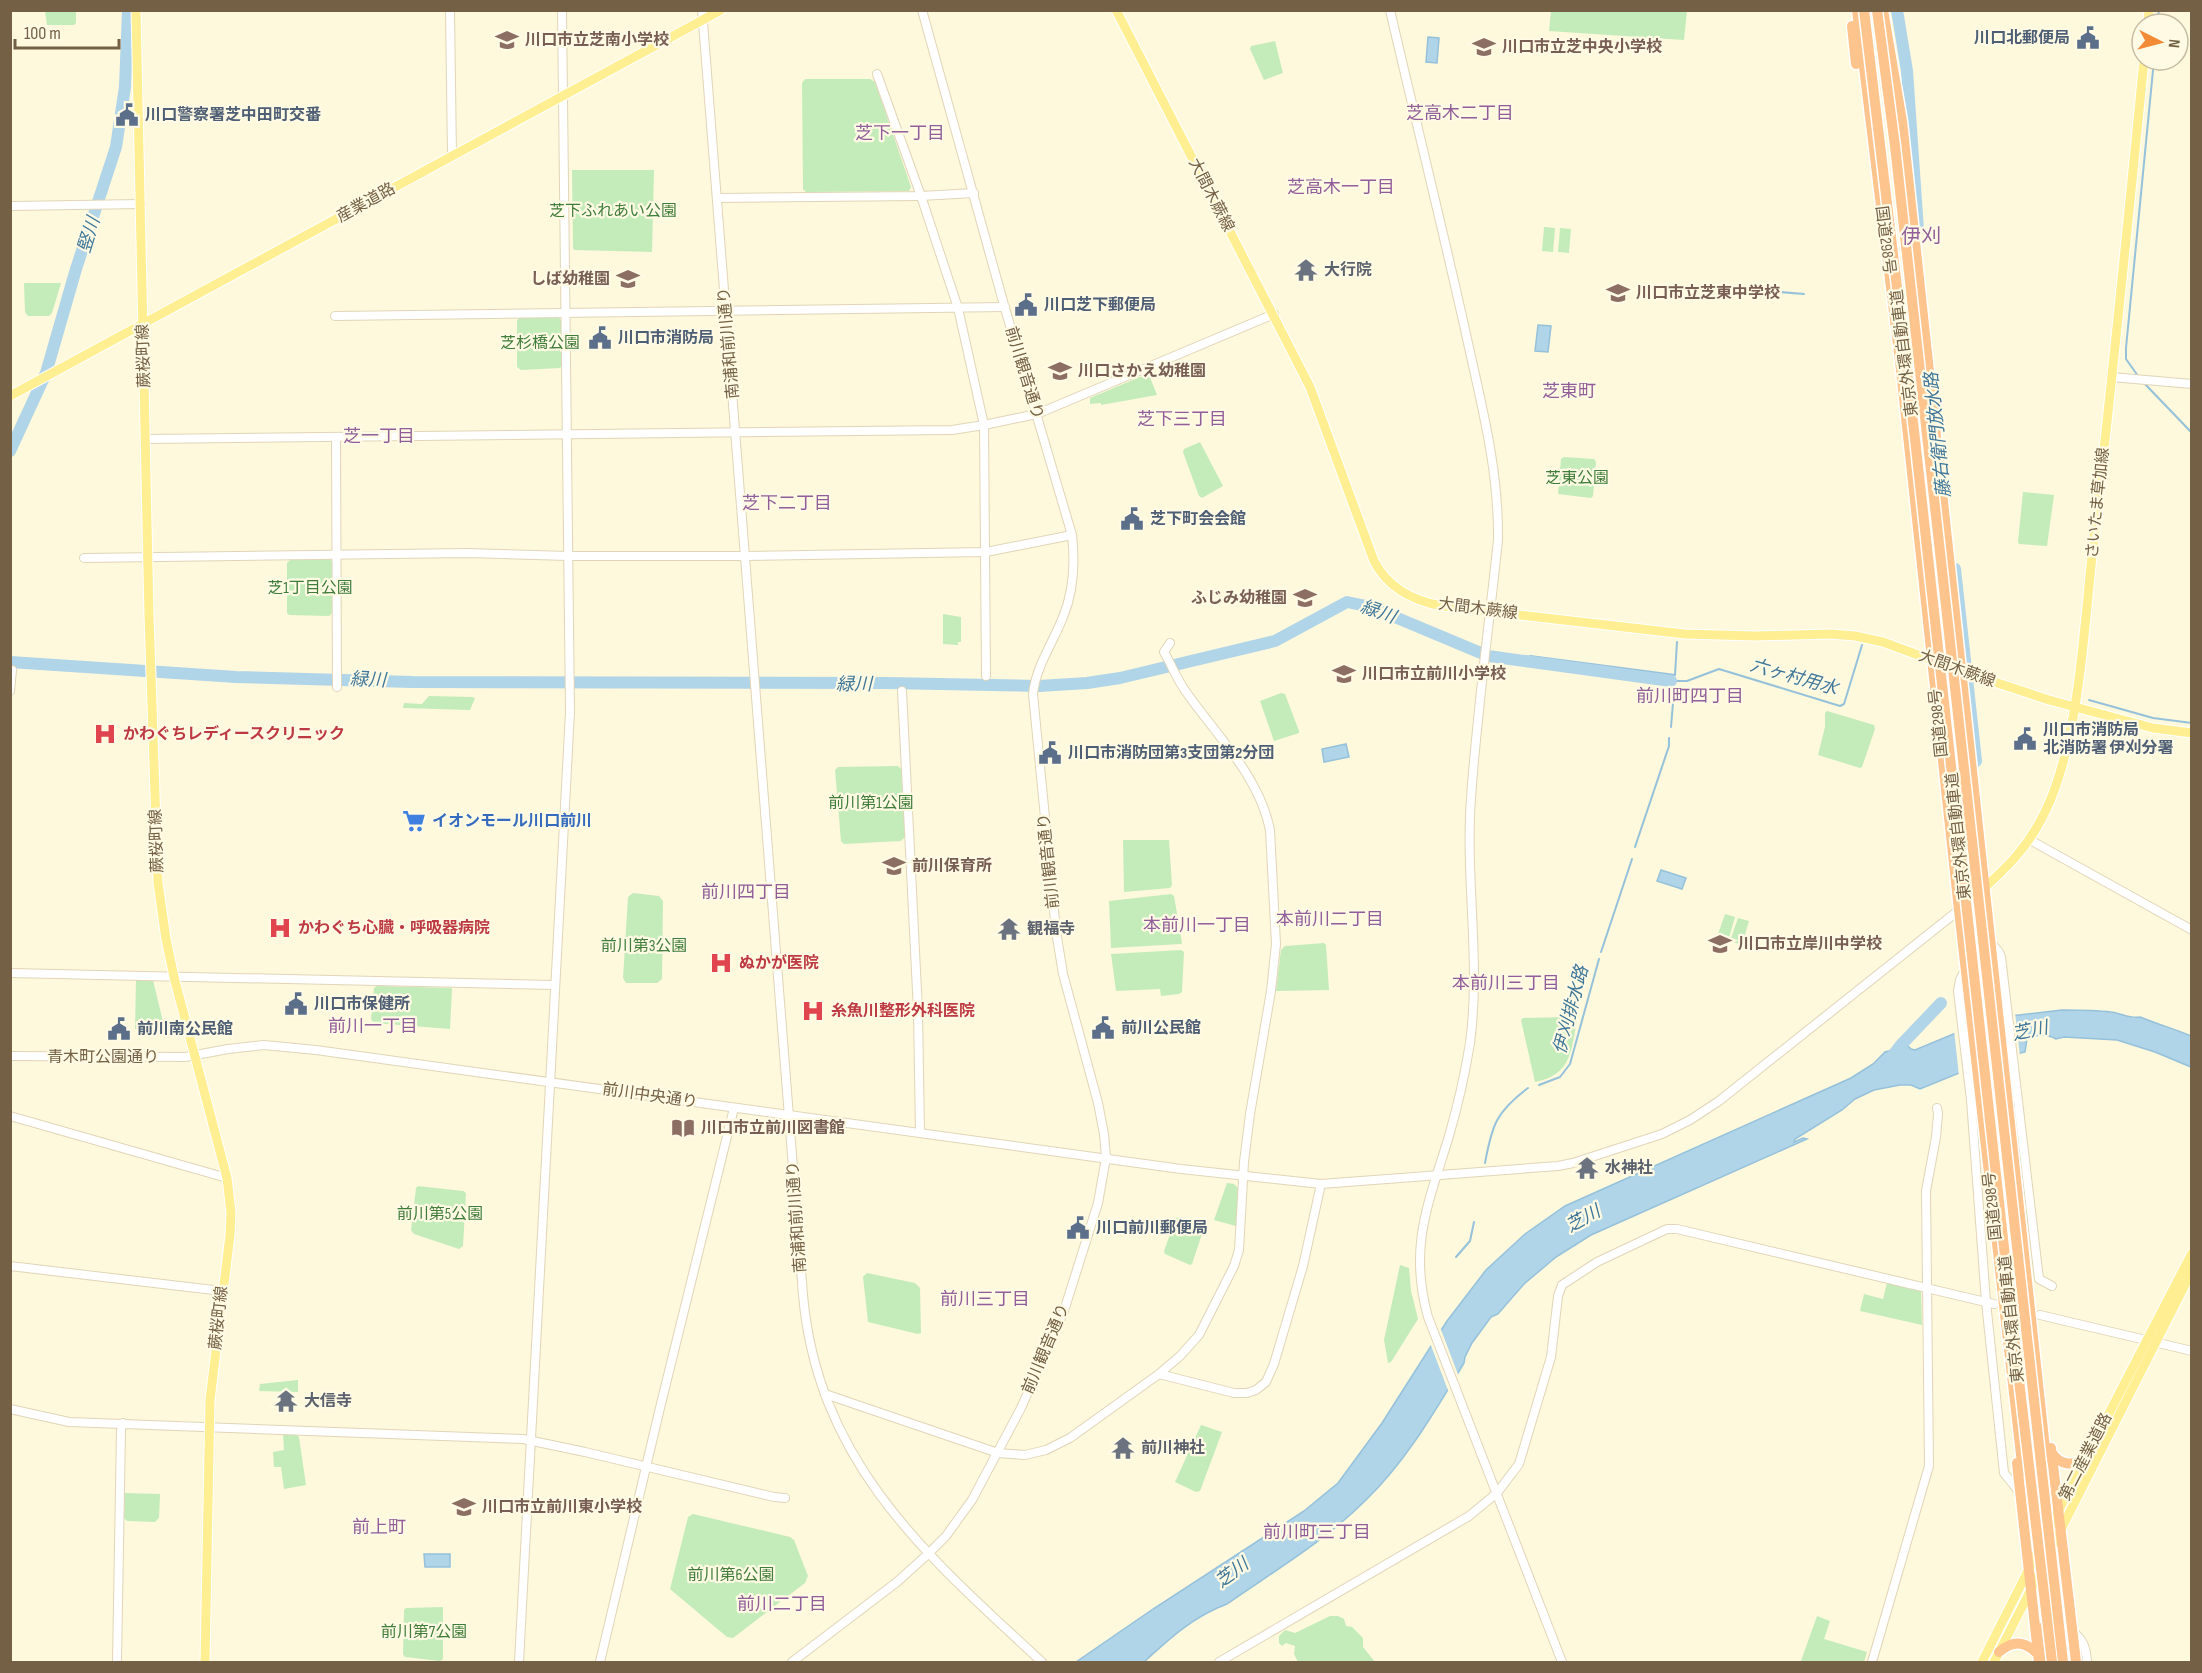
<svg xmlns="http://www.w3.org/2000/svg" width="2202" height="1673" viewBox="0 0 2202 1673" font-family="'Sofia Sans Condensed','Noto Sans JP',sans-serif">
<rect width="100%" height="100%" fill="#fef8dc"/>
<!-- green -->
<g fill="#c3ecba">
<polygon points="45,11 76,11 76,23 74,25 47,25"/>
<polygon points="1551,11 1687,11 1684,40 1549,31"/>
<polygon points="1275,41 1283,73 1264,80 1250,49 1251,46"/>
<polygon points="805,79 870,79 875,82 911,187 909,191 806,192 803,189 802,83"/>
<polygon points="572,170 654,170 652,252 574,250 573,248"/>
<polygon points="1544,227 1555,228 1553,252 1542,251"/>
<polygon points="1560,228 1571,229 1569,253 1558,252"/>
<polygon points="24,283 61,283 52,313 49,316 28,316 25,312"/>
<polygon points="519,318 559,318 563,322 563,365 560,368 521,370 517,367 517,321"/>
<polygon points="1147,374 1149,375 1157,395 1101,405 1101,403 1090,404 1090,398"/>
<polygon points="1200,442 1223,486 1202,498 1199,496 1183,452 1184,449"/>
<polygon points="1564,457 1594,459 1596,462 1593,496 1591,498 1558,494 1561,459"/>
<polygon points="2023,492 2054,495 2047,546 2019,544 2018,542"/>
<polygon points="329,559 333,562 333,612 329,616 289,615 287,613 287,563 290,560"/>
<polygon points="943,614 961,617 961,642 958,642 958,645 943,644"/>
<polygon points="1281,693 1285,694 1299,731 1299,733 1274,741 1260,701"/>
<polygon points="429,696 472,697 475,698 470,710 403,708 404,703 422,704"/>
<polygon points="1827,711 1874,725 1875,729 1862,767 1860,768 1818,755 1825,727 1825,713"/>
<polygon points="898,766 902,770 906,836 901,841 844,844 841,841 835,770 838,767"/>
<polygon points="1123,840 1169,840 1172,885 1170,888 1124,892"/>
<polygon points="633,893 659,896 663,901 662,979 657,983 626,983 623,978 628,897"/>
<polygon points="1171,894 1174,896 1182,943 1181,944 1111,948 1109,901"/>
<polygon points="1725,914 1735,917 1728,941 1717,937"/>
<polygon points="1738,918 1749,921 1742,945 1730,941"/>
<polygon points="1324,943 1326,945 1329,990 1276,991 1281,950 1285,946"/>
<polygon points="1181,950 1184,952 1182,992 1179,994 1161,996 1160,989 1116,991 1111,954"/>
<polygon points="136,980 153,980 165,1030 135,1029"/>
<polygon points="377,986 451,988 452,989 450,1029 374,1023 371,1019 374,988"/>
<path d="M1569 1017 1577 1020C1571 1052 1571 1075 1535 1082L1521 1020 1523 1018Z"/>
<polygon points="1227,1183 1234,1184 1238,1188 1236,1226 1214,1220"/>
<polygon points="418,1186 463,1191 466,1193 463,1246 459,1249 414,1234 411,1230 416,1188"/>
<polygon points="1179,1217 1203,1222 1205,1225 1192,1264 1190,1265 1165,1254 1164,1251 1176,1218"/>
<polygon points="1400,1265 1409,1268 1411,1291 1418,1319 1391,1362 1388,1363 1384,1340"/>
<polygon points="867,1273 915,1283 920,1288 921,1333 918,1334 868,1322 863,1277"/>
<polygon points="1887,1283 1921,1291 1922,1325 1860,1311 1864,1294 1883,1299"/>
<polygon points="298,1380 298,1392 259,1391 260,1384"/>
<polygon points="1201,1425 1222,1432 1200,1491 1196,1492 1175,1482"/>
<polygon points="295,1433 299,1437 306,1485 284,1489 281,1467 274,1467 273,1452 284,1450 283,1434"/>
<polygon points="125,1493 160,1494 159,1518 155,1522 127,1521 124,1518"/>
<polygon points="693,1514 790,1537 794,1540 808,1576 805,1583 733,1638 727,1637 670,1589 688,1517"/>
<polygon points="443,1607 443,1659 440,1661 405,1657 403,1654 404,1610 406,1608"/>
<polygon points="1330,1616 1338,1616 1344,1619 1346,1626 1352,1627 1363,1638 1363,1647 1375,1662 1298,1662 1294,1654 1295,1646 1286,1643 1282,1646 1279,1643 1279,1636 1285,1630 1295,1633"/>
<polygon points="1817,1616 1830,1621 1824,1639 1867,1652 1864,1662 1801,1661"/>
</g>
<!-- water -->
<g fill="#b0d4e8" stroke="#95c1db" stroke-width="1.5">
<polygon points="1428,37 1439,38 1437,63 1426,62"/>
<polygon points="1538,325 1551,326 1548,352 1535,351"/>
<polygon points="1346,744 1349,757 1324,762 1322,749"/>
<polygon points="1661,870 1686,878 1682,889 1657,881"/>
<path d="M2062 1010C2078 1010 2095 1010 2111 1012 2121 1013 2130 1019 2140 1017 2157 1024 2175 1029 2191 1036V1067L2155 1052 2117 1040 2064 1037 2056 1039C2048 1034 2036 1034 2027 1039L2025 1052 1991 1060 1920 1089 1911 1085H1900L1874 1090 1855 1099 1842 1110 1795 1139 1794 1142 1803 1138 1807 1139 1591 1235 1556 1257 1524 1284 1498 1314 1491 1317 1472 1343 1465 1357 1464 1363C1435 1411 1407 1460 1366 1500 1325 1541 1274 1571 1227 1604 1194 1616 1169 1639 1144 1662H1076L1153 1609 1304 1511 1338 1483 1382 1423 1447 1321 1486 1270 1525 1234 1565 1206 1851 1078 1873 1064 1885 1052 1908 1046 1911 1049 1915 1050 1968 1028 2001 1017Z"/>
<polygon points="424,1554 450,1554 450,1567 425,1567"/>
</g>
<!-- pier -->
<g fill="#fef8dc">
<polygon points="2015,1012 2020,1056 1992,1063 1959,1076 1954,1030 2000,1015"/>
<polygon points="1440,1327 1459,1377 1449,1393 1430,1343"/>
</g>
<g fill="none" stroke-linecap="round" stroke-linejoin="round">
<!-- stream -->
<g stroke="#95c1db" stroke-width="2">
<polyline points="2157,24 2159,10"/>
<polyline points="1706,286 1804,294"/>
<polyline points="2138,376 2126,359 2126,348 2154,60"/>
<polyline points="2144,383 2192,433"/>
<polyline points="1530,656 1675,675 1677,642"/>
<polyline points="1677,681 1687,681 1719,669 1840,706 1844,704 1862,645"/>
<polyline points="2089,700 2153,718 2192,723"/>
<polyline points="1671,727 1674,691"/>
<polyline points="1635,847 1669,746 1669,738"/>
<polyline points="1601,952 1632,859"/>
<polyline points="1539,1085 1560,1077 1570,1064 1599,959"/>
<path d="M1485 1163C1492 1125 1496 1112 1528 1088"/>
<polyline points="1456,1257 1470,1241 1474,1222"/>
</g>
<!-- river -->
<g stroke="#b0d4e8" stroke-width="12">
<polyline points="1897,10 1907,71 1918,230"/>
<polyline points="10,451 46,373 76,269 116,147 125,87 128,10"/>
<polyline points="1955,569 1976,761"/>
<polyline points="10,662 236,677 412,682 887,683 1039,686 1087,683 1120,678 1275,641 1347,602 1371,607 1488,656 1671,681"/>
<polyline points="1888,1062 1901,1045 1941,1003"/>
</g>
<!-- highway-tunnel -->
<g stroke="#dcd2b6" stroke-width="10" stroke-dasharray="10 5" stroke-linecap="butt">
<polyline points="2046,1458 2063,1606"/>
<polyline points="2023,1472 2042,1628"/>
</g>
<!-- minor casing -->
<g stroke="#e2d5b8" stroke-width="10">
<g id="minor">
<polyline points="450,10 452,156"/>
<path d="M702 10 803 1295C818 1463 927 1556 1042 1662"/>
<path d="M1390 10C1415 118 1442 226 1466 334 1481 403 1499 469 1498 540 1489 626 1477 712 1471 798 1465 879 1481 961 1470 1043 1465 1074 1458 1105 1449 1136 1429 1202 1408 1246 1428 1317L1562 1662"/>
<polyline points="877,74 921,196 958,308 984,425 986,676"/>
<polyline points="717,198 921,196 974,193"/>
<polyline points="10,206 141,204"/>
<polyline points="335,316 1005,307"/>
<polyline points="2111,377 2192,384"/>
<polyline points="336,437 337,687"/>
<polyline points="146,439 952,430 984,425 1037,414 1274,314"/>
<polyline points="84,558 468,553 569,556 745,556 986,552 1072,535"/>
<polyline points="10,691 12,670"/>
<polyline points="902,691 918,1011 920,1133"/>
<polyline points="2030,840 2192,930"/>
<polyline points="1991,943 1999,952 2001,957 2039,1279 2052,1286"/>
<polyline points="1966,968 1960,980 1958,991 1971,1100 1986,1302 2004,1473 2020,1493"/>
<polyline points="10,973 555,985"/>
<polyline points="10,1056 185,1057 228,1049 264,1045 316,1050 1181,1169 1321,1184 1558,1166 1573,1163 1662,1134 1690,1120 1719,1101 1959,910"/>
<polyline points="10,1116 227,1178"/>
<polyline points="10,1266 222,1291"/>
<polyline points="2040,1315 2192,1351"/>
<polyline points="1159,1374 1234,1393 1247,1393 1256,1390 1266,1382 1274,1364 1303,1266 1321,1184"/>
<path d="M825 1394 998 1453 1025 1455 1046 1450 1070 1438 1159 1374 1180 1356 1199 1335 1234 1266 1239 1250 1244 1162 1250 1114 1271 991 1276 944 1270 830C1259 775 1215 734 1184 689 1176 677 1171 664 1164 652L1170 643"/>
<polyline points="10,1409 69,1422 523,1439 585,1452 774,1497 785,1498"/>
<path d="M2072 1631C2084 1640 2086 1648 2087 1662"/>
<polyline points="117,1662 121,1430 123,1423"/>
<polyline points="519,1662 570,712 562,10"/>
<polyline points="600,1662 659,1412 734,1108"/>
<path d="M792 1662 897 1582 928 1554 946 1536 972 1500 1021 1408 1064 1311 1098 1203 1106 1158 1104 1134 1098 1103 1063 974 1056 931 1033 694C1036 666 1053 643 1063 617 1074 591 1075 562 1072 535L1004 305 922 10"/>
<polyline points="1219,1662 1469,1516 1497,1493 1519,1464 1551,1357 1558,1296 1562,1285 1597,1262 1667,1229 1677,1229 1994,1304"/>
<polyline points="1872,1662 1929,1466 1926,1191 1936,1137 1938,1114 1937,1108"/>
</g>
</g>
<!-- major casing -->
<g stroke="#fff" stroke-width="11">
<g id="major">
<polyline points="136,10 149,616 158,883 166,939 174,977 227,1178 231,1213 230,1235 210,1400 205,1662"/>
<path d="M1116 10 1310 387 1374 561C1388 588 1414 601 1442 606L1685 634 1755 636 1831 634 1855 636 1883 642 1961 671 2049 700 2153 728 2192 733"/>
<polyline points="2148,24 2149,10"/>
<polyline points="10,396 721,10"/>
<path d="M1962 908C2001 873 2029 851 2050 801 2080 729 2084 626 2093 547 2112 385 2128 222 2144 60"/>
<polyline points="2048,1531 2192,1253"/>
<polyline points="2050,1551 2192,1271"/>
<polyline points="1982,1662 2039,1549"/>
<polyline points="1994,1662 2042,1568"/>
</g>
</g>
<!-- highway casing -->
<g stroke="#fff" stroke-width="13">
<g id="highway">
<polyline points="1857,10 1900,361 1959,910 2023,1472"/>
<polyline points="1883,10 1902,121 2046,1458"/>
<polyline points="1852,26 1856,64"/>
<polyline points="2051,1448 2076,1662"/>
<path d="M2051 1452C2060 1465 2072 1467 2085 1458"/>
<polyline points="2017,1463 2039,1662"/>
<polyline points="2042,1628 2046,1662"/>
<path d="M1999 1652C2013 1640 2024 1641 2037 1653"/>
</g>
</g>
<!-- minor -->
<use href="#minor" stroke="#fff" stroke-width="8"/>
<!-- major -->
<use href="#major" stroke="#ffef92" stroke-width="9"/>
<!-- highway -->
<use href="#highway" stroke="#fec48d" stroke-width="10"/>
<!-- highway-bridge casing -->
<g stroke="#fff" stroke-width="13" stroke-linecap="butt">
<g id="highway-bridge">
<polyline points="1864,10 1915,439 2013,1329 2052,1662"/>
<polyline points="1877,10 1895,146 2063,1662"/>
</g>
</g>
<!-- highway-bridge -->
<use href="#highway-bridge" stroke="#fec48d" stroke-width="10"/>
</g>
<!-- icons -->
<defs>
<g id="civic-bare" transform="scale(1.8)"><path d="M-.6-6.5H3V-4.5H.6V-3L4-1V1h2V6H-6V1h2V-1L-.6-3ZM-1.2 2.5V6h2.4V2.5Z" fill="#5c6f8a" stroke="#fffae4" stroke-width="2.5" paint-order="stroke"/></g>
<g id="school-bare" transform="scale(1.8)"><path d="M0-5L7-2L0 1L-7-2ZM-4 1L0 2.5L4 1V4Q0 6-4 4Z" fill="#8d6e63" stroke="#fffae4" stroke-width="2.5" paint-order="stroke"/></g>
<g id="temple-bare" transform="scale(1.8)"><path d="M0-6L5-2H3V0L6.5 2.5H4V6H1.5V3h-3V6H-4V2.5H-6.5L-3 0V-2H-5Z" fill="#6b7280" stroke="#fffae4" stroke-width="2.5" paint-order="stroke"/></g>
<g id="hospital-bare" transform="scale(1.8)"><path d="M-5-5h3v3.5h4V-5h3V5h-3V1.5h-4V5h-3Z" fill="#e0444e" stroke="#fffae4" stroke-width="2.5" paint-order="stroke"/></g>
<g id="supermarket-bare" transform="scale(1.8)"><path d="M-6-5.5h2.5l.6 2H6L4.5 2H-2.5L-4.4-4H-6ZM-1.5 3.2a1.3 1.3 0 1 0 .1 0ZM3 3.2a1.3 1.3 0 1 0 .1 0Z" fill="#3f7fe0" stroke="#fffae4" stroke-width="2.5" paint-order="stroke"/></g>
<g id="library-bare" transform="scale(1.8)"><path d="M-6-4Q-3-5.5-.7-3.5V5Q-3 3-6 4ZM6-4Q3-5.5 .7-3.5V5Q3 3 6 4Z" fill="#8d6e63" stroke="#fffae4" stroke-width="2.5" paint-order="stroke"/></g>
</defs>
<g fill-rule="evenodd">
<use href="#civic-bare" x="2088" y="38"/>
<use href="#school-bare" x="507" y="40"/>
<use href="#school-bare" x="1484" y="47"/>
<use href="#civic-bare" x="127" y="115"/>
<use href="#temple-bare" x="1306" y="270"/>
<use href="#school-bare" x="628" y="279"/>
<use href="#school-bare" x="1618" y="293"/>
<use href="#civic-bare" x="1026" y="305"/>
<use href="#civic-bare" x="600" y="338"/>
<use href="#school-bare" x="1060" y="371"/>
<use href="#civic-bare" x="1132" y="519"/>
<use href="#school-bare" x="1305" y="598"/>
<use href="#school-bare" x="1344" y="674"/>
<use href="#hospital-bare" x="105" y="734"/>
<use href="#civic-bare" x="2025" y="739"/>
<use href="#civic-bare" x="1050" y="753"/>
<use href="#supermarket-bare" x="414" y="821"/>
<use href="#school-bare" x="894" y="866"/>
<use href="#hospital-bare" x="280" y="928"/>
<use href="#temple-bare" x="1009" y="929"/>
<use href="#school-bare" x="1720" y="944"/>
<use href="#hospital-bare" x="721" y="963"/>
<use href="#civic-bare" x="296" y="1004"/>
<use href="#hospital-bare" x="813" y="1011"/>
<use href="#civic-bare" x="1103" y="1028"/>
<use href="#civic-bare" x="119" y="1029"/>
<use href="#library-bare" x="683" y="1128"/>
<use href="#temple-bare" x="1587" y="1168"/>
<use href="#civic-bare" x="1078" y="1228"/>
<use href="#temple-bare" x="286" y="1401"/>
<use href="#temple-bare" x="1123" y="1448"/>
<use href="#school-bare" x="464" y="1507"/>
</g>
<g text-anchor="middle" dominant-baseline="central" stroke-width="4.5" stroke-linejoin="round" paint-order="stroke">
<!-- service labels -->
<g font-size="16" font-weight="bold" fill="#4e5e75" stroke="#fffae4" text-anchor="start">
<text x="2070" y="38" text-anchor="end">川口北郵便局</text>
<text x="145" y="115">川口警察署芝中田町交番</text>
<text x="1044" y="305">川口芝下郵便局</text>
<text x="618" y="338">川口市消防局</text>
<text x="1150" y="519">芝下町会会館</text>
<text x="2043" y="730">川口市消防局<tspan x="2043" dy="18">北消防署 伊刈分署</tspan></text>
<text x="1068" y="753">川口市消防団第3支団第2分団</text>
<text x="314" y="1004">川口市保健所</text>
<text x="1121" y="1028">前川公民館</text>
<text x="137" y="1029">前川南公民館</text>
<text x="1096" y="1228">川口前川郵便局</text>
</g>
<!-- education labels -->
<g font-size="16" font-weight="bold" fill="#785e54" stroke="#fffae4" text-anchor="start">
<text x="525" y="40">川口市立芝南小学校</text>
<text x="1502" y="47">川口市立芝中央小学校</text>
<text x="610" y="279" text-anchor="end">しば幼稚園</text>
<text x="1636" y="293">川口市立芝東中学校</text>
<text x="1078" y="371">川口さかえ幼稚園</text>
<text x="1287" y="598" text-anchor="end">ふじみ幼稚園</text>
<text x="1362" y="674">川口市立前川小学校</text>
<text x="912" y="866">前川保育所</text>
<text x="1738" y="944">川口市立岸川中学校</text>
<text x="701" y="1128">川口市立前川図書館</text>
<text x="482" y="1507">川口市立前川東小学校</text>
</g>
<!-- street labels -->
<g font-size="16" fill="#746044" stroke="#fffae4">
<text transform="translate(1211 195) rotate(63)">大間木蕨線</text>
<text transform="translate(366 203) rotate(-29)">産業道路</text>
<text transform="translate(1885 240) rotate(83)">国道298号</text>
<text transform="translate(729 343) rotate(-95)">南浦和前川通り</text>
<text transform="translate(1905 353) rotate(-97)">東京外環自動車道</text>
<text transform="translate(144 356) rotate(-92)">蕨桜町線</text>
<text transform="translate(1024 373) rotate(73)">前川観音通り</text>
<text transform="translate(2098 503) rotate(-84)">さいたま草加線</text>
<text transform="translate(1478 609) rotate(7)">大間木蕨線</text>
<text transform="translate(1957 669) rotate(20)">大間木蕨線</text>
<text transform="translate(1939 723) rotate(-96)">国道298号</text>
<text transform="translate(1959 836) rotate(-96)">東京外環自動車道</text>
<text transform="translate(157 841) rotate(-92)">蕨桜町線</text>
<text transform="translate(1049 861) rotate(-96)">前川観音通り</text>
<text x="103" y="1057">青木町公園通り</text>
<text transform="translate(650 1096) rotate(8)">前川中央通り</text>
<text transform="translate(1993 1206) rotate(-96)">国道298号</text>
<text transform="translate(797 1217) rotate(-94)">南浦和前川通り</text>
<text transform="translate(219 1318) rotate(-84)">蕨桜町線</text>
<text transform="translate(2012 1319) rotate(-96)">東京外環自動車道</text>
<text transform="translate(1046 1349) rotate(-67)">前川観音通り</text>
<text transform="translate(2086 1457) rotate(-63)">第二産業道路</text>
</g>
<!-- park labels -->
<g font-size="16" fill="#407c3a" stroke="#fffae4">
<text x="613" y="211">芝下ふれあい公園</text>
<text x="540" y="343">芝杉橋公園</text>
<text x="1577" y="478">芝東公園</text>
<text x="310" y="588">芝1丁目公園</text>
<text x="871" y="803">前川第1公園</text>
<text x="644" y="946">前川第3公園</text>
<text x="440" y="1214">前川第5公園</text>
<text x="731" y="1575">前川第6公園</text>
<text x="424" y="1632">前川第7公園</text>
</g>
<!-- worship labels -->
<g font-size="16" font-weight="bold" fill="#5b616d" stroke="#fffae4" text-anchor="start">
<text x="1324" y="270">大行院</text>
<text x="1027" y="929">観福寺</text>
<text x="1605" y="1168">水神社</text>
<text x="304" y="1401">大信寺</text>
<text x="1141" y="1448">前川神社</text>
</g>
<!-- health labels -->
<g font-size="16" font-weight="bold" fill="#be3a42" stroke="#fffae4" text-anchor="start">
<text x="123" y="734">かわぐちレディースクリニック</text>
<text x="298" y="928">かわぐち心臓・呼吸器病院</text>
<text x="739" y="963">ぬかが医院</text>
<text x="831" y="1011">糸魚川整形外科医院</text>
</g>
<!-- shop labels -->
<g font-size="16" font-weight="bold" fill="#366cbe" stroke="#fffae4" text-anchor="start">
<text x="432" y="821">イオンモール川口前川</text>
</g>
<!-- neighbourhood labels -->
<g font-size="18" fill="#925e99" stroke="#fffae4">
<text x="1460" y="113">芝高木二丁目</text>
<text x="900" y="133">芝下一丁目</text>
<text x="1341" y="187">芝高木一丁目</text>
<text x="1569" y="391">芝東町</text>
<text x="1182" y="419">芝下三丁目</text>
<text x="379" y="436">芝一丁目</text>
<text x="787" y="503">芝下二丁目</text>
<text x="1690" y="696">前川町四丁目</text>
<text x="746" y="892">前川四丁目</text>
<text x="1330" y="919">本前川二丁目</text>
<text x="1197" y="925">本前川一丁目</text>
<text x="1506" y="983">本前川三丁目</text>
<text x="373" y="1026">前川一丁目</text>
<text x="985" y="1299">前川三丁目</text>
<text x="379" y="1527">前上町</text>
<text x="1317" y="1532">前川町三丁目</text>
<text x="782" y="1604">前川二丁目</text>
</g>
<!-- water labels -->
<g font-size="18" font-style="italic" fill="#407799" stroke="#fffae4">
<text transform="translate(89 235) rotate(-73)">竪川</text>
<text transform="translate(1938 435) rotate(-96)">藤右衛門放水路</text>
<text transform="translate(1378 612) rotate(19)">緑川</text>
<text transform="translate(1794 677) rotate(16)">六ヶ村用水</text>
<text transform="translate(368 680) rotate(2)">緑川</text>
<text x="854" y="684">緑川</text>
<text transform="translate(1571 1010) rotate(-75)">伊刈排水路</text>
<text transform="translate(2030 1031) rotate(-12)">芝川</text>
<text transform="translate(1583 1219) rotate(-29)">芝川</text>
<text transform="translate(1232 1573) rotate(-37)">芝川</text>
</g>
<!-- quarter labels -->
<g font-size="20" fill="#925e99" stroke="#fffae4">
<text x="1921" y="237">伊刈</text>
</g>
</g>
<!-- border -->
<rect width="2202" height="1673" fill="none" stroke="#746044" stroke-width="24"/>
<!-- north arrow -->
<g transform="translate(2160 42) rotate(96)"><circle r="28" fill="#fffae4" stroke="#c7bca4" stroke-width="1.5"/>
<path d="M0-4.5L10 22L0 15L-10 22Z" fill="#f38a36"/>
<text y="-9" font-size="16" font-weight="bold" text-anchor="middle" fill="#746044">N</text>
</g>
<!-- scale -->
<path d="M15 39v9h104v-9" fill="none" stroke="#746044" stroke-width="3"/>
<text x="24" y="39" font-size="18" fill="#746044" stroke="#fffae4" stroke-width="4.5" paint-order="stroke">100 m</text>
</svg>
